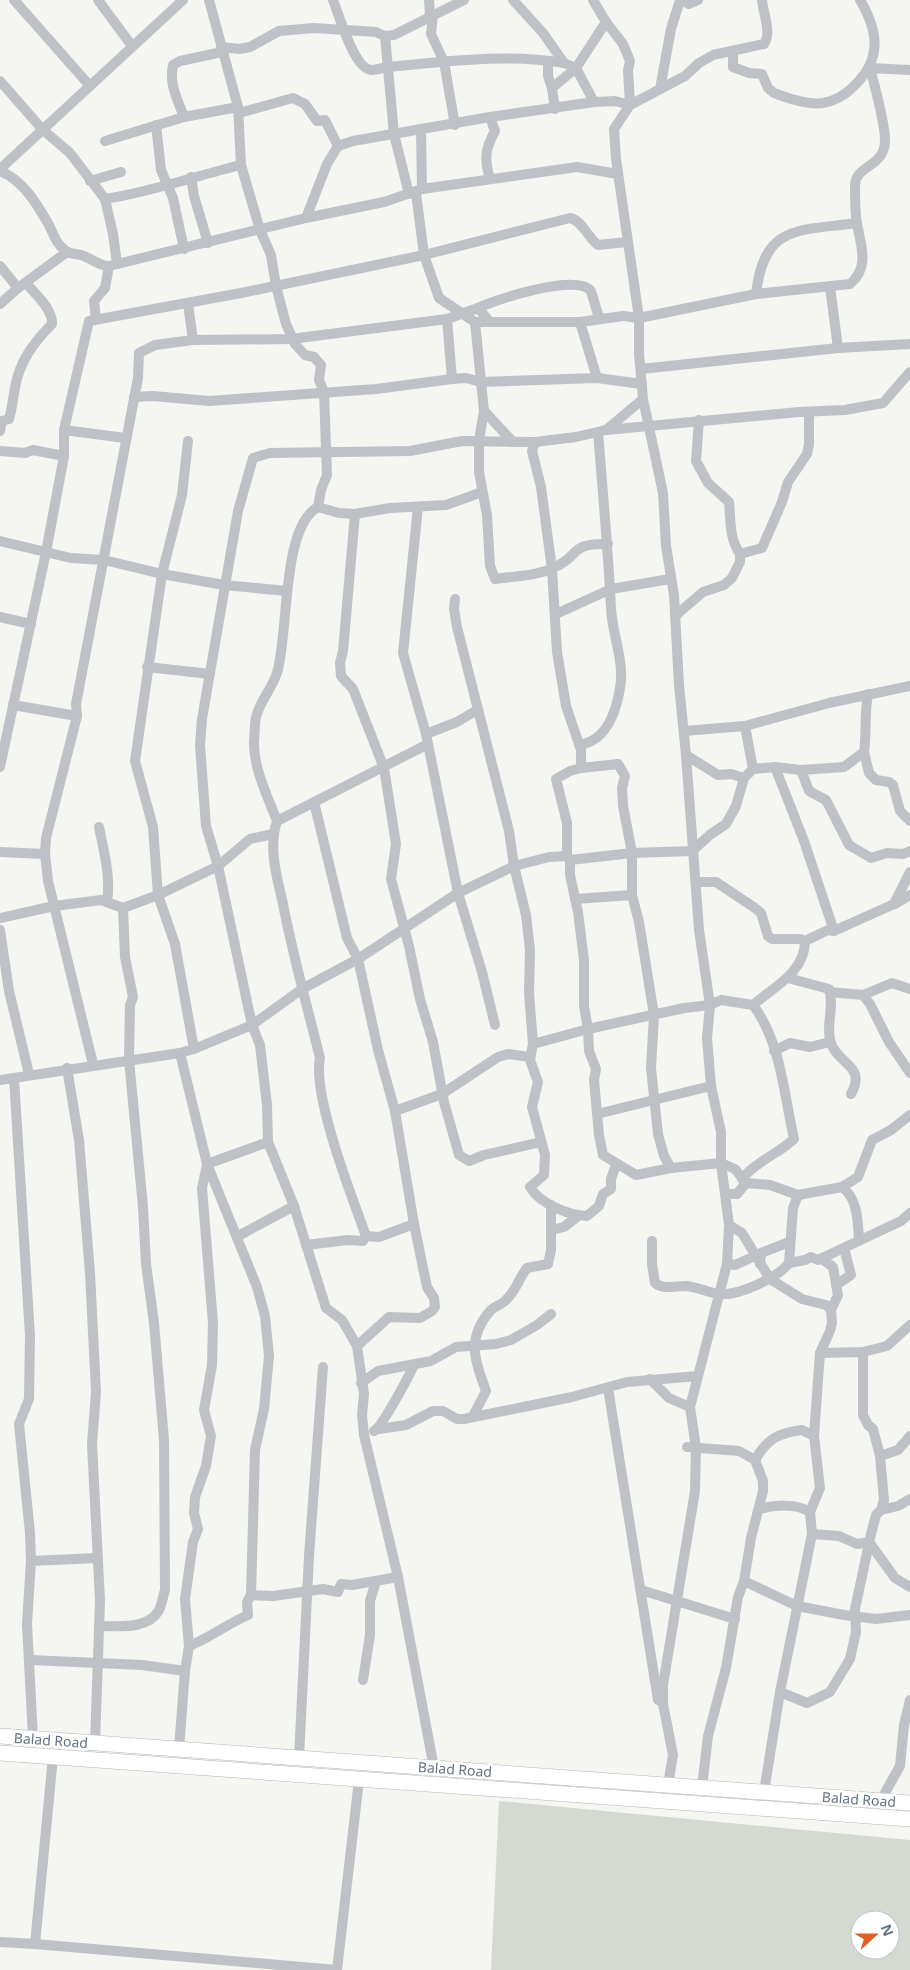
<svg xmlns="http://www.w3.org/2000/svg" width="910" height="1970" viewBox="0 0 910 1970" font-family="'Noto Sans',sans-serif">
<rect width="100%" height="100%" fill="#f5f5f1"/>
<!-- green -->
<path fill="#d4dad1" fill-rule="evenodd" d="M499 1801 910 1840V1970H491ZM860 1920H890V1950H860Z"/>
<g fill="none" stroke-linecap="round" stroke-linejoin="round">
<!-- highway casing -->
<g stroke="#b3b6ba" stroke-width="16">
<g id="highway">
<polyline points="0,1736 910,1803"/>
<polyline points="0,1753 910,1819"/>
</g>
</g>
<!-- minor -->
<g stroke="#bec1c6" stroke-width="10">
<polyline points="14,0 90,86"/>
<polyline points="98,0 132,46"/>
<path d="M209 0 238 107 241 165 260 230 271 255 276 286 286 324 295 344 305 355 314 357 321 365 319 380 324 392 327 475 321 490 318 507C281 527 289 634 277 673 272 688 261 700 257 714 254 721 255 733 254 741 253 768 268 797 277 821 268 849 277 877 283 904 293 956 307 1006 320 1058 312 1095 352 1197 366 1236L379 1237 414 1224"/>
<path d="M333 0C339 15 354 69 371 70 376 70 382 68 387 67 444 62 507 53 564 63"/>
<polyline points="429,0 430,16 433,15 431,34 444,62 455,125"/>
<path d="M513 0 543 33 564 63 576 68 594 102 615 101 630 105 685 76 699 63 713 55 764 44C772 33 763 13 762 0"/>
<polyline points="593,0 606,22 623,44 630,61 628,70 630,105 614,129 616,159 639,318 639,354 643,399 663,493 666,546 674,595 679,685 686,755 699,930 710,1005 707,1038 711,1086 721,1132 721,1163 729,1225 727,1264 690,1407 696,1448 695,1491 663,1685 663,1704 673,1755 668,1785"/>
<polyline points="681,0 689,4 698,0"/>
<polyline points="385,36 394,134 409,194"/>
<polyline points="221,47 239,49 250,47 279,31 314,28 376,32 385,36 394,35 464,0"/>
<path d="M733 51V67L749 73 762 74 768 88 774 93C787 98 809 105 823 103 835 101 845 95 853 87 882 60 879 32 860 0"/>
<polyline points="548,61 548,76 552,88"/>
<polyline points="0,81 42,129 70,153 105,199 113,234 117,264"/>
<polyline points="660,89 671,29 680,0"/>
<polyline points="555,109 552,88 576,68 606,22"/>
<polyline points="239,113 293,98 305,104 317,121 325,120 338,146"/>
<path d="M184 117C177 98 169 85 173 65L180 61 222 52"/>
<polyline points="156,125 161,170 173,198 184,249"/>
<polyline points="421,129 422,189"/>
<polyline points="105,141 184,117 238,107"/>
<polyline points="0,169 183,0"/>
<path d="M0 171C23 180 37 204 49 225 54 235 56 244 66 251 71 255 78 253 84 256 94 260 99 266 109 266"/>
<polyline points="191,177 194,196 208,243"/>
<path d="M490 179C484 159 485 149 495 131L490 117"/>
<polyline points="90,181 121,172"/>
<path d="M416 193 424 255 570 218C582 220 588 238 598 245L627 242"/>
<path d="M105 199C151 192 195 176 241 165"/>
<polyline points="306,218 327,164 338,146 353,141 490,117 594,102"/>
<polyline points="0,266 18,288 67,252"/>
<polyline points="830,287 838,348"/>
<path d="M756 294C764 224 798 231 857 223"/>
<polyline points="0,304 18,288"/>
<polyline points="188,304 193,340"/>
<path d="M478 308C497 299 577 273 591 291L599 318"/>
<polyline points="96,319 94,301 105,288 109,266 306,218 384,202 422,189 577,167 618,174"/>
<polyline points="447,319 452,379"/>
<path d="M475 322 484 411 479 440V472L487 515 490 566 495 579C514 576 536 576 553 568 582 556 567 543 608 544"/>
<polyline points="580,322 597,378"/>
<polyline points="641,369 838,348 910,344"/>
<polyline points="134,397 153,396 209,401 376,389 452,379 466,378 481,382 597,378 642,384"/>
<polyline points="484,411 513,442"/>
<path d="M699 420 696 461 708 483 729 502C731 521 729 538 740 554"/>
<polyline points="64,430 125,438"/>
<polyline points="606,430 799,412 845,410 883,403 910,372"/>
<path d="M0 431 2 421 9 419C12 409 13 398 15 388 19 362 34 342 52 324 53 309 35 294 26 283"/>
<polyline points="188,441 182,495 162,574 135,761 153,827 158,895 175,944 194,1049"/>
<polyline points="535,442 532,451 541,487 552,569 557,652 566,706 581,750 581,768 570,771 556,779 567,823 567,856"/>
<polyline points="0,451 25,453 33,450 64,456"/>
<polyline points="318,507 339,513 355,514 390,508 446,505 482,492"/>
<polyline points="418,507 403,653 426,734 458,893 482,972 495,1025"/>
<polyline points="355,514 343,651 340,663 341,676 353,689 384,768 396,844 391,879 409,946 420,999 433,1042 444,1102 459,1155 469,1161 484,1155 541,1142"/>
<polyline points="0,541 71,558 104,560 162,574 224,585 287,591"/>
<path d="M455 599 454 609 457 627 509 831 514 866 526 915 530 950 529 993 533 1044 530 1060 538 1082 532 1107 545 1155 544 1175 530 1187C540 1204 568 1215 587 1216L599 1206 603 1194 611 1189V1179L616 1165"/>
<polyline points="556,614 611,589 670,579"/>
<polyline points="675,616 703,592 724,585 732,578 740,562 740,554 762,548 782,502 788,482 807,454 809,444 809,412"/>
<polyline points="0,617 31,624"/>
<polyline points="147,667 210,674"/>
<polyline points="13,705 77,716"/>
<polyline points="745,726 753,769"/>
<polyline points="684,731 745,726 829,703 910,686"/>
<polyline points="426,734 457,722 477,710"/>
<path d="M579 745C607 741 616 712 620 688 625 662 612 634 611 608 608 550 603 492 598 433"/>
<polyline points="864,752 869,773 876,780 889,782 893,785 900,811 910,821"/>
<polyline points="686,755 718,775 731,774 744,778"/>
<polyline points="0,767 46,552 64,456 64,430 89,321 241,293 424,255 439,298 475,322 490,322"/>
<polyline points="581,768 618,764 625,776 622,788 623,806 632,853 632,895 639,922 654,1015 651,1068 658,1134 664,1156 671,1168 721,1163 735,1169 746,1183 770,1185 798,1195 842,1187 858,1177 872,1140 891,1130 910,1115"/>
<path d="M801 770 844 767 864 752C867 732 864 714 868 694"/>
<polyline points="314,802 347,938 358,959 378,1050 395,1111 414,1224 427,1287 434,1298 435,1307 432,1311 420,1318 389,1317 357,1346"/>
<polyline points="277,821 428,744"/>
<path d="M99 827C104 852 111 877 107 902"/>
<polyline points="0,852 45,854"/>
<polyline points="570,860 570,875 578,912 584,960 584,1006 588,1029 589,1051 596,1069 594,1080 599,1135 603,1155 636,1175 671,1168"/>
<polyline points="696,882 716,882 755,908 761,913 768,936 772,939 800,939 805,941 828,930 834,931 804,841 775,767"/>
<polyline points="575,899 632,895"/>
<polyline points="895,904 910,895"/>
<polyline points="0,918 54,906 101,900 123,908 158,895 218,866 250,839 273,834"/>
<polyline points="0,930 9,991 29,1074"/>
<polyline points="834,931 894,904 910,872"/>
<path d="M788 978 829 989C835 1007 825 1026 831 1043 838 1065 867 1065 851 1094"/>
<polyline points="830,992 863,995 870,1004 889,1042 910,1073"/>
<polyline points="863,995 892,983 910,989"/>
<path d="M753 1005C774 987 805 972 805 941"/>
<path d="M533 1044 588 1029 684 1008 710 1005 721 1000 753 1005C781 1042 784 1095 794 1139 778 1154 755 1162 742 1179"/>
<polyline points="774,1051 790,1043 810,1047 830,1042"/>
<polyline points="180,1053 207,1164 257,1287 265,1316 269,1356 264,1409 255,1450 251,1595"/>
<path d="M93 1064 48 881 45 854 46 838 77 716 76 704 138 378 139 353 155 345 193 340 291 339 447 319 478 308 490 322H580L623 316 639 318 756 294 850 284C870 267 861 246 857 224 855 212 855 197 855 185 856 164 885 168 885 140 885 123 875 87 870 68L910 70"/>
<polyline points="67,1068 79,1140 90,1273 96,1392 92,1444 100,1601 95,1743"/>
<polyline points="14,1078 30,1336 29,1399 19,1424 30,1533 31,1561 27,1624 33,1738"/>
<polyline points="0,1080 180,1053 194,1049 252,1025 302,989 358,959 458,893 514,866 549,857 567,856 570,860 632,853 692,851 711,834 726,824 736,806 744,778 753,769 775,767 801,770 809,791 826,800 849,845 871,858 887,853 903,854 910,851"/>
<polyline points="395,1111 442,1094 498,1057 508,1054 530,1057"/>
<polyline points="597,1114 711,1086"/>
<polyline points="207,1164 268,1142"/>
<path d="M842 1187C858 1198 858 1223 859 1241"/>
<polyline points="725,1194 737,1194 746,1183"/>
<polyline points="729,1225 742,1233 770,1279 802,1299 826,1305 831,1310"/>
<polyline points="551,1230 564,1227 578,1216"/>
<polyline points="238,1236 294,1206"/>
<path d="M652 1241V1264L655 1283C664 1290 675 1286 686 1286 698 1287 709 1293 719 1294 739 1296 777 1278 789 1263L805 1260 811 1257 818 1260 901 1221 910 1213"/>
<polyline points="306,1245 348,1240 363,1241 366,1236"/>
<polyline points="789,1263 793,1208 798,1195"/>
<polyline points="727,1264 735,1265 755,1256"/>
<polyline points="760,1264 761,1253 789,1242"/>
<polyline points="836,1285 851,1275 844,1248"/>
<polyline points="820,1353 863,1352 887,1346 910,1325"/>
<polyline points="650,1379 669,1398 690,1407"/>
<polyline points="361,1383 378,1371 431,1361 456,1347 496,1344 511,1340 537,1325 551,1314"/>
<polyline points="608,1388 658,1700"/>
<path d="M473 1416 486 1391C475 1360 466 1339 490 1311 494 1306 502 1305 506 1300 516 1291 519 1278 527 1268L548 1264 551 1250V1205"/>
<polyline points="379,1429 406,1425 433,1411 443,1411 457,1419 464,1419 572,1397 627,1382 698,1376"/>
<path d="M374 1431C382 1427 409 1376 414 1365"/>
<polyline points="687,1447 739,1451 755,1460 763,1481 763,1491 751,1538 744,1581 738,1597 726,1668 708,1736 702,1787"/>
<polyline points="880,1456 898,1450 910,1436"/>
<path d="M755 1460C767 1439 778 1433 802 1430L814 1436"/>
<path d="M759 1509C774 1505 796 1503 810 1512"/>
<polyline points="881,1510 898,1506 910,1499"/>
<polyline points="812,1534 839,1536 857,1544 869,1542 895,1578 910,1587"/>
<polyline points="31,1561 97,1558"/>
<polyline points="744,1581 797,1606 844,1615 876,1619 910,1615"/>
<polyline points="641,1590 735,1619"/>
<path d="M100 1626C119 1626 148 1630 159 1610 162 1604 163 1596 165 1590L164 1440 154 1323 146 1264 143 1207 129 1060 130 1005 133 997 125 957 123 908"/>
<path d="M189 1646C210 1638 227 1624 248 1615L247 1602 251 1595 273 1596 323 1589 338 1592 341 1584 352 1585 398 1577"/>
<polyline points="30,1660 142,1665 185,1671 179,1749"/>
<polyline points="185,1671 189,1646 185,1599 193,1542 198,1529 194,1513 195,1497 206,1466 211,1436 204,1410 212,1365 213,1323 202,1188 207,1165"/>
<polyline points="363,1680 370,1635 370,1601 376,1581"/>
<polyline points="780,1692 807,1703 830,1692 850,1659 856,1632 855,1609 871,1534 876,1515 881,1510 884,1500 880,1456 873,1429 868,1425 863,1415 863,1352"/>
<polyline points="299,1758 309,1556 323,1367"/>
<polyline points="434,1768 398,1577 364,1435 362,1415 364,1394 357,1346 342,1320 326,1308 294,1206 268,1142 267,1105 260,1045 252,1025 218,866 206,826 200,745 202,719 238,511 253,458 270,453 410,451 462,441 535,442 576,437 606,430 643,399"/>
<polyline points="764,1792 780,1692 812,1534 810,1512 820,1488 814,1436 820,1353 830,1331 832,1323 831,1310 838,1295 833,1267 822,1259"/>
<polyline points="881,1800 900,1766 904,1725 910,1700"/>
<polyline points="0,1942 35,1944 53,1757"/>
<polyline points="35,1944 337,1970"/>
<polyline points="337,1970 359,1780"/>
</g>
<!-- highway -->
<use href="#highway" stroke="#fff" stroke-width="15"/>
</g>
<g text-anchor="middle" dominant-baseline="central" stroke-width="5" stroke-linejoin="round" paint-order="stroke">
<!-- street labels -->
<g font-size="14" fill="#647383" stroke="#fff">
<text transform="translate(51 1740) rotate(4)">Balad Road</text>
<text transform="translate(455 1769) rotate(4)">Balad Road</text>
<text transform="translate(859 1799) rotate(4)">Balad Road</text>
</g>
</g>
<!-- north arrow -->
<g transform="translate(875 1935) rotate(69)"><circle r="24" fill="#ffffff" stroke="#c1c7cd"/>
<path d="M0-4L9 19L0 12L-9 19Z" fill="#e35e24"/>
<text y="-8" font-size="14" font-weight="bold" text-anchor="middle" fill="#647383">N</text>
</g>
</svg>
